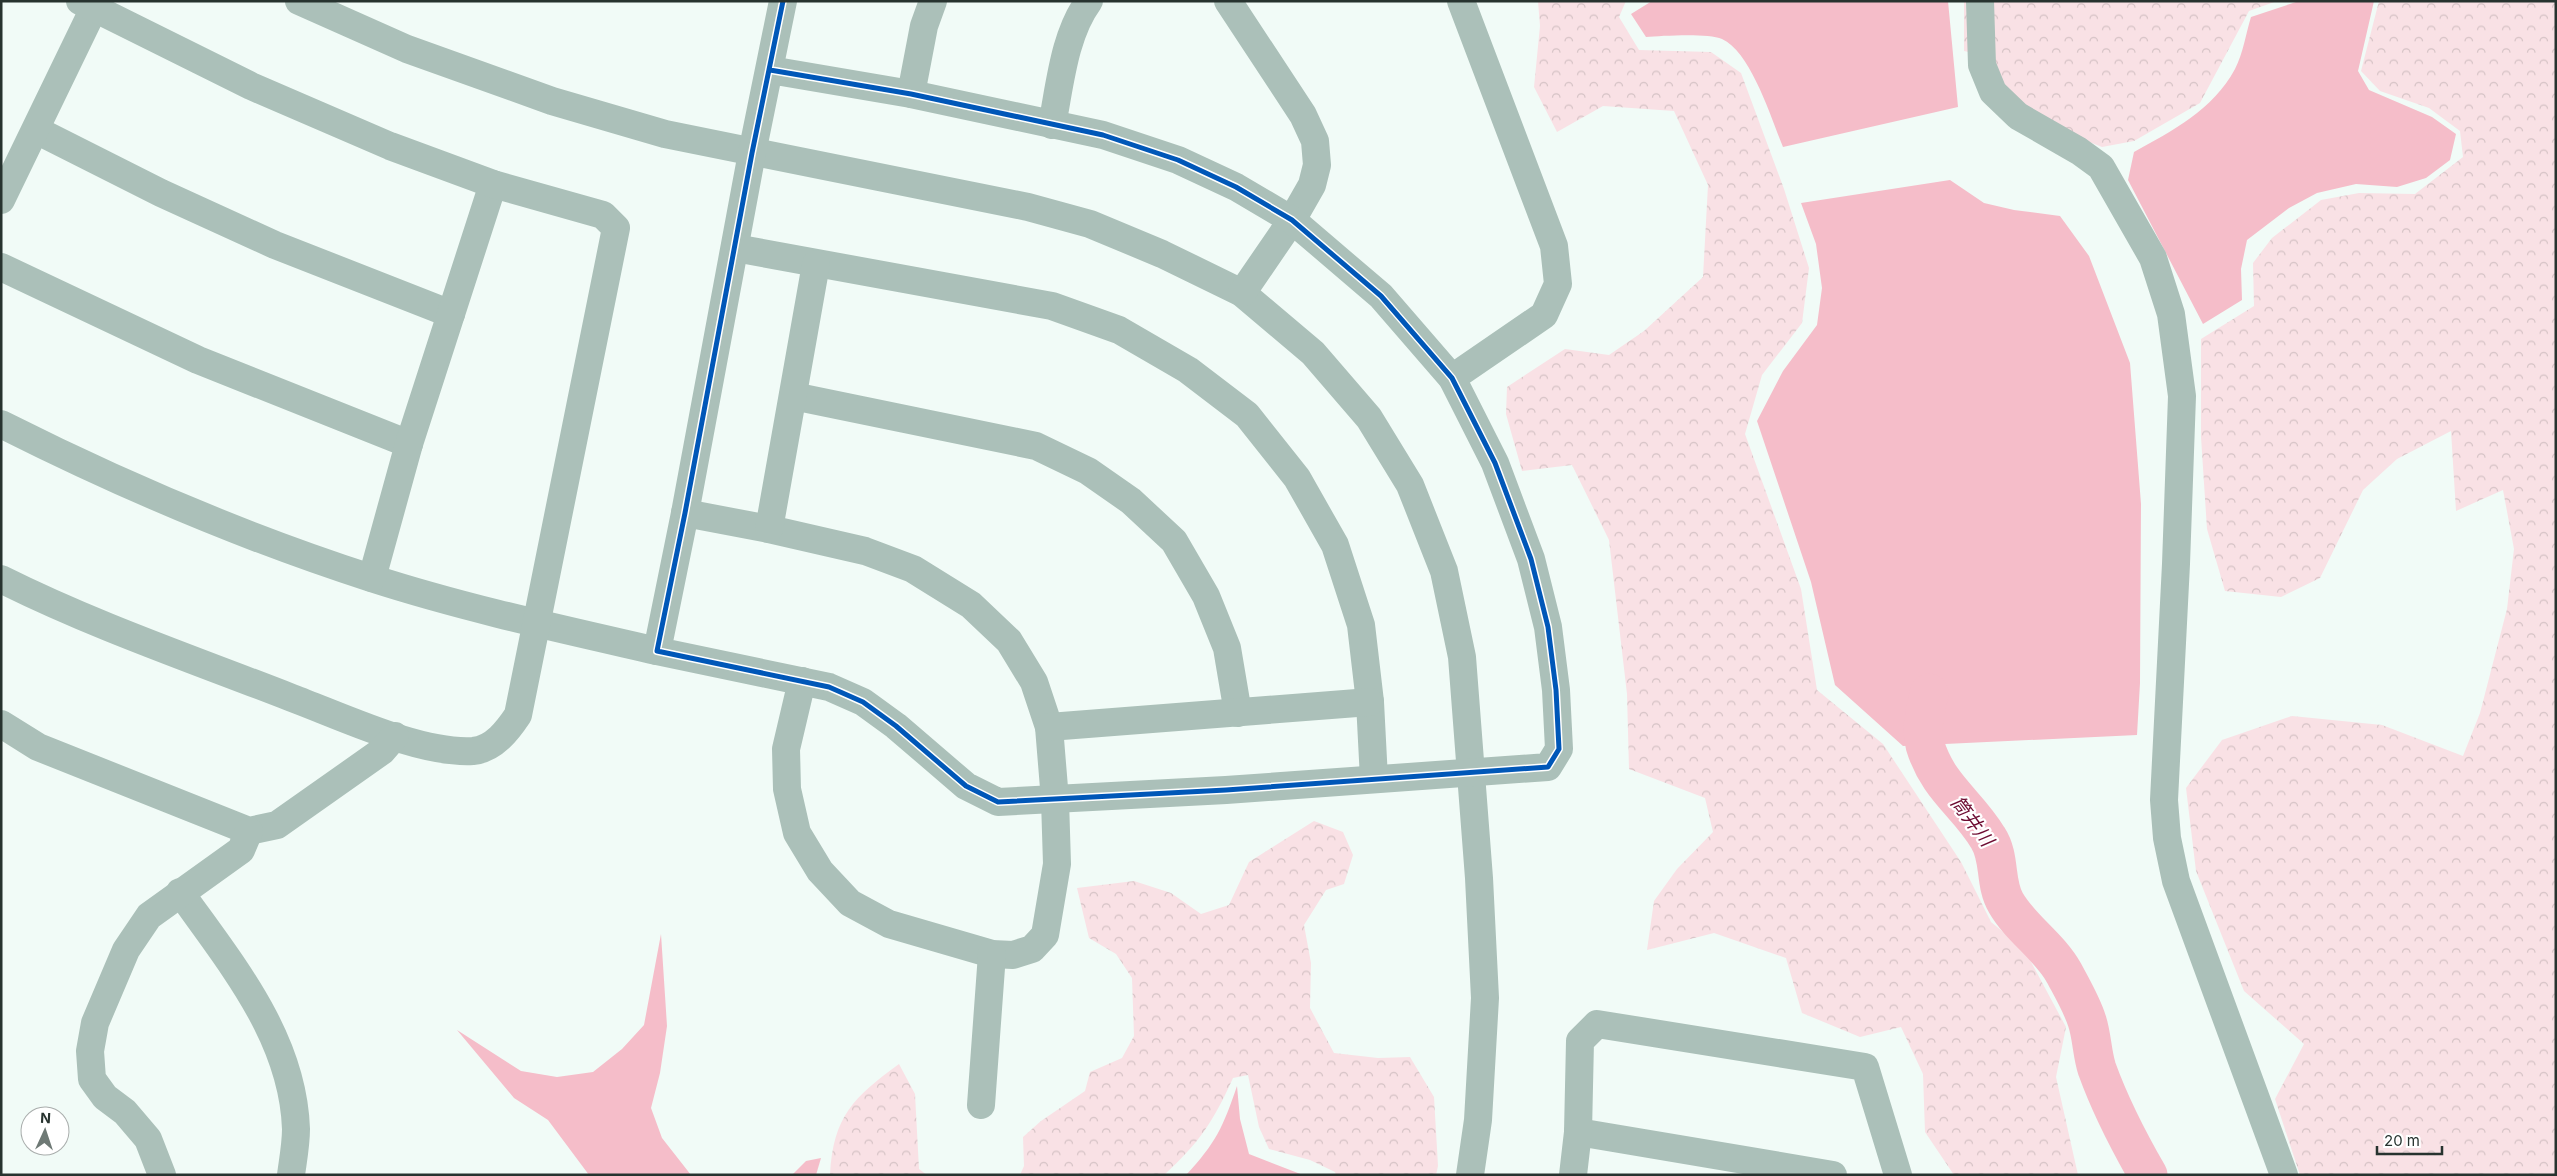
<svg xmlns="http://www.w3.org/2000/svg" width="2557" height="1176" viewBox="0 0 2557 1176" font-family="Inter,'Noto Sans JP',sans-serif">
<defs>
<pattern id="forest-crowns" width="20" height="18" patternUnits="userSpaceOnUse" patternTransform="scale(1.25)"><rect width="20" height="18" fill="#f9e1e5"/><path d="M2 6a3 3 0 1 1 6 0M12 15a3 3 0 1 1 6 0" fill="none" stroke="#d5c2c5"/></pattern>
</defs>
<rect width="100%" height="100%" fill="#f1fbf7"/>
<!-- forest -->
<g fill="url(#forest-crowns)">
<polygon points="1538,1 1626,1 1619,17 1639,50 1711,52 1741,73 1784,189 1809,268 1802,323 1762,375 1745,434 1801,589 1817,690 1883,744 1961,862 1991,922 2024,949 2066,1027 2056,1077 2078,1175 1954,1175 1925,1132 1923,1074 1901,1027 1860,1037 1802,1013 1786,958 1714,933 1647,950 1654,901 1677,869 1713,832 1705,798 1629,769 1627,694 1609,540 1572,465 1522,471 1506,414 1507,387 1565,349 1609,355 1644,331 1703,277 1708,185 1674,111 1603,106 1557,132 1534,87 1540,26"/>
<polygon points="1964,1 2277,1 2249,11 2200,103 2134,141 2102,147 2044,124 2003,86 1992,57 1964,51"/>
<polygon points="2379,1 2556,1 2556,1175 2300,1175 2275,1099 2304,1044 2244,991 2196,871 2186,788 2222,740 2292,716 2382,725 2463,756 2480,713 2507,609 2514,549 2503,490 2456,511 2451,431 2397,459 2363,490 2320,578 2281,597 2225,591 2207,529 2201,437 2201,339 2254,306 2253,263 2272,238 2321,200 2359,193 2415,194 2463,157 2460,131 2429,108 2380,91 2361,71"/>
<path d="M1314 821 1343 832 1353 855 1344 884 1326 890 1304 925 1311 963 1310 1008 1334 1053 1378 1058 1410 1057 1434 1097 1438 1166 1436 1175H1336L1335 1172 1310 1160 1269 1149 1259 1127 1248 1075 1233 1078C1213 1122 1200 1142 1164 1175H1020L1024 1166 1023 1137 1041 1121 1085 1091 1090 1072 1122 1058 1134 1036 1132 978 1116 954 1089 938 1077 888 1134 881 1171 893 1201 914 1229 905 1249 862Z"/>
<path d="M899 1064 915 1094 919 1169 927 1175H830C833 1116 854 1097 899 1064Z"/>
</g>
<!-- water -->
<g fill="#f5bdc9">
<path d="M1652 1H1948L1958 107 1783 147C1771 118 1751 52 1722 39 1708 33 1662 36 1646 37L1631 14Z"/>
<path d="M2299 1H2374L2358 71 2369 90 2432 117 2456 134 2450 160 2426 178 2397 187 2356 184 2317 193 2289 208 2247 240 2241 269 2242 300 2203 324 2128 180 2134 152C2172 131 2213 110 2235 69 2243 54 2246 33 2251 17Z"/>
<polygon points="1950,180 1984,203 2014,210 2060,216 2089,256 2130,363 2141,504 2140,683 2137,735 1903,746 1835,685 1811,582 1757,421 1783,371 1817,325 1822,288 1816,244 1801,203"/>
<polygon points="661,934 667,1026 660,1073 651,1108 662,1138 691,1175 589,1175 548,1120 514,1098 457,1030 521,1071 557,1077 593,1072 622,1049 644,1025"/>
<path d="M1237 1086 1240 1119 1249 1154 1303 1175H1186C1216 1143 1223 1127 1237 1086Z"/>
<polygon points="821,1158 816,1175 792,1175 806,1161"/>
</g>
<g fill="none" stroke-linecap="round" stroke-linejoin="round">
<!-- river -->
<path stroke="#f5bdc9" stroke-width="39" d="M1929 693C1926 711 1920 727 1925 745 1938 788 1967 803 1988 838 2001 858 1994 883 2006 903 2021 929 2049 946 2064 973 2072 988 2082 1005 2087 1021 2092 1036 2092 1054 2097 1069 2110 1105 2129 1142 2148 1175"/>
<!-- minor -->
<g stroke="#abc0b9" stroke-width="28">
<polyline points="299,1 407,49 552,101 665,134 1028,207 1090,224 1162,254 1242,293 1313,353 1369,418 1410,485 1444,571 1462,657 1479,878 1485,998 1478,1120 1470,1175"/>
<polyline points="1228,1 1303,115 1315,141 1317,165 1312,185 1292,220 1242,293"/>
<polyline points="1980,1 1982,65 1993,92 2018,116 2079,151 2101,167 2153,258 2171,314 2182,396 2176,564 2164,800 2167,838 2176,881 2284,1175"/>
<polyline points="770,70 911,94 1103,135 1178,160 1236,187 1292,220 1381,296 1452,378 1495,463 1531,559 1548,627 1556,690 1559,749 1548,767 1226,790 998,802 966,786 896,726 863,702 829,687 657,651 685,513 752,153 783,1"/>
<polyline points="911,94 924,26 933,1"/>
<path d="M1052 125C1060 85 1064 35 1089 1"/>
<polyline points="36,130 161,193 275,245 451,314"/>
<polyline points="1,200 94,8"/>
<polyline points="735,248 1052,306 1119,330 1188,370 1247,415 1297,478 1335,545 1361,625 1370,702 1374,779"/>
<polyline points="1,267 198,360 409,444"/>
<polyline points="1452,378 1544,315 1558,284 1554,246 1461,1"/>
<polyline points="793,396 1036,446 1088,471 1131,501 1174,541 1206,596 1227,648 1238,713"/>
<path d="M1 424C120 484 244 537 371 578 464 608 561 629 657 651"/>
<polyline points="685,513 769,529 865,551 913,569 971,605 1009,641 1034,682 1049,727 1055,800 1057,864 1045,935 1032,949 1013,955 992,954 889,924 850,903 820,871 797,833 787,789 786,749 802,681"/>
<polyline points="769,529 816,264"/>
<polyline points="372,578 409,444 493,184"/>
<path d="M1 579C95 626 195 660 292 698 343 717 420 754 473 751 494 749 508 730 518 715L616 228 603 215 493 184 390 146 251 86 80 1"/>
<polyline points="1,724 38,747 249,831 277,825 382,751 395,736"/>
<polyline points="1049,727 1370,702"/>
<path d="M180 892C231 964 293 1037 296 1129 296 1144 293 1160 291 1175"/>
<polyline points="981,1105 992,954"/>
<polyline points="1578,1132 1833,1175"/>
<polyline points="162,1175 148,1139 125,1112 105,1097 92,1079 90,1051 95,1023 126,950 149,916 241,850 249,831"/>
<polyline points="1573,1175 1578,1132 1580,1041 1597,1024 1865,1067 1898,1175"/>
</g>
<!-- cycleway casing -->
<g stroke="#fff" stroke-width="8">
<polyline id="cycleway" points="770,70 911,94 1103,135 1178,160 1236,187 1292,220 1381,296 1452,378 1495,463 1531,559 1548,627 1556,690 1559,749 1548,767 1226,790 998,802 966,786 896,726 863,702 829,687 657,651 685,513 752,153 783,1"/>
</g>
<!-- cycleway -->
<use href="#cycleway" stroke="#0057b8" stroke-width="5"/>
</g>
<g text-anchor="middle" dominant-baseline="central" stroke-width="4.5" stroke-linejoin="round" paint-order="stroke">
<!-- water labels -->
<g font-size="19" font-style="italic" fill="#6d0b31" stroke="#fff">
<text transform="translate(1972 821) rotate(53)">筒井川</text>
</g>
</g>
<!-- border -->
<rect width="2557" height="1176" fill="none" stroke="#27332f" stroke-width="5"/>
<!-- north arrow -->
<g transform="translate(45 1131) rotate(3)"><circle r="24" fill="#ffffff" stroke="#a9adac"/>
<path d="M0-4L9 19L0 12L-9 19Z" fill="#6e7975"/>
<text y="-8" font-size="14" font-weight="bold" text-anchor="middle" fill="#27332f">N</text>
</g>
<!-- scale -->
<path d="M2377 1146v8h65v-8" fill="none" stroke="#27332f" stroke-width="2.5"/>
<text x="2384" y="1146" font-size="15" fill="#27332f" stroke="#ffffff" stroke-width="4" paint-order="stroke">20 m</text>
</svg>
